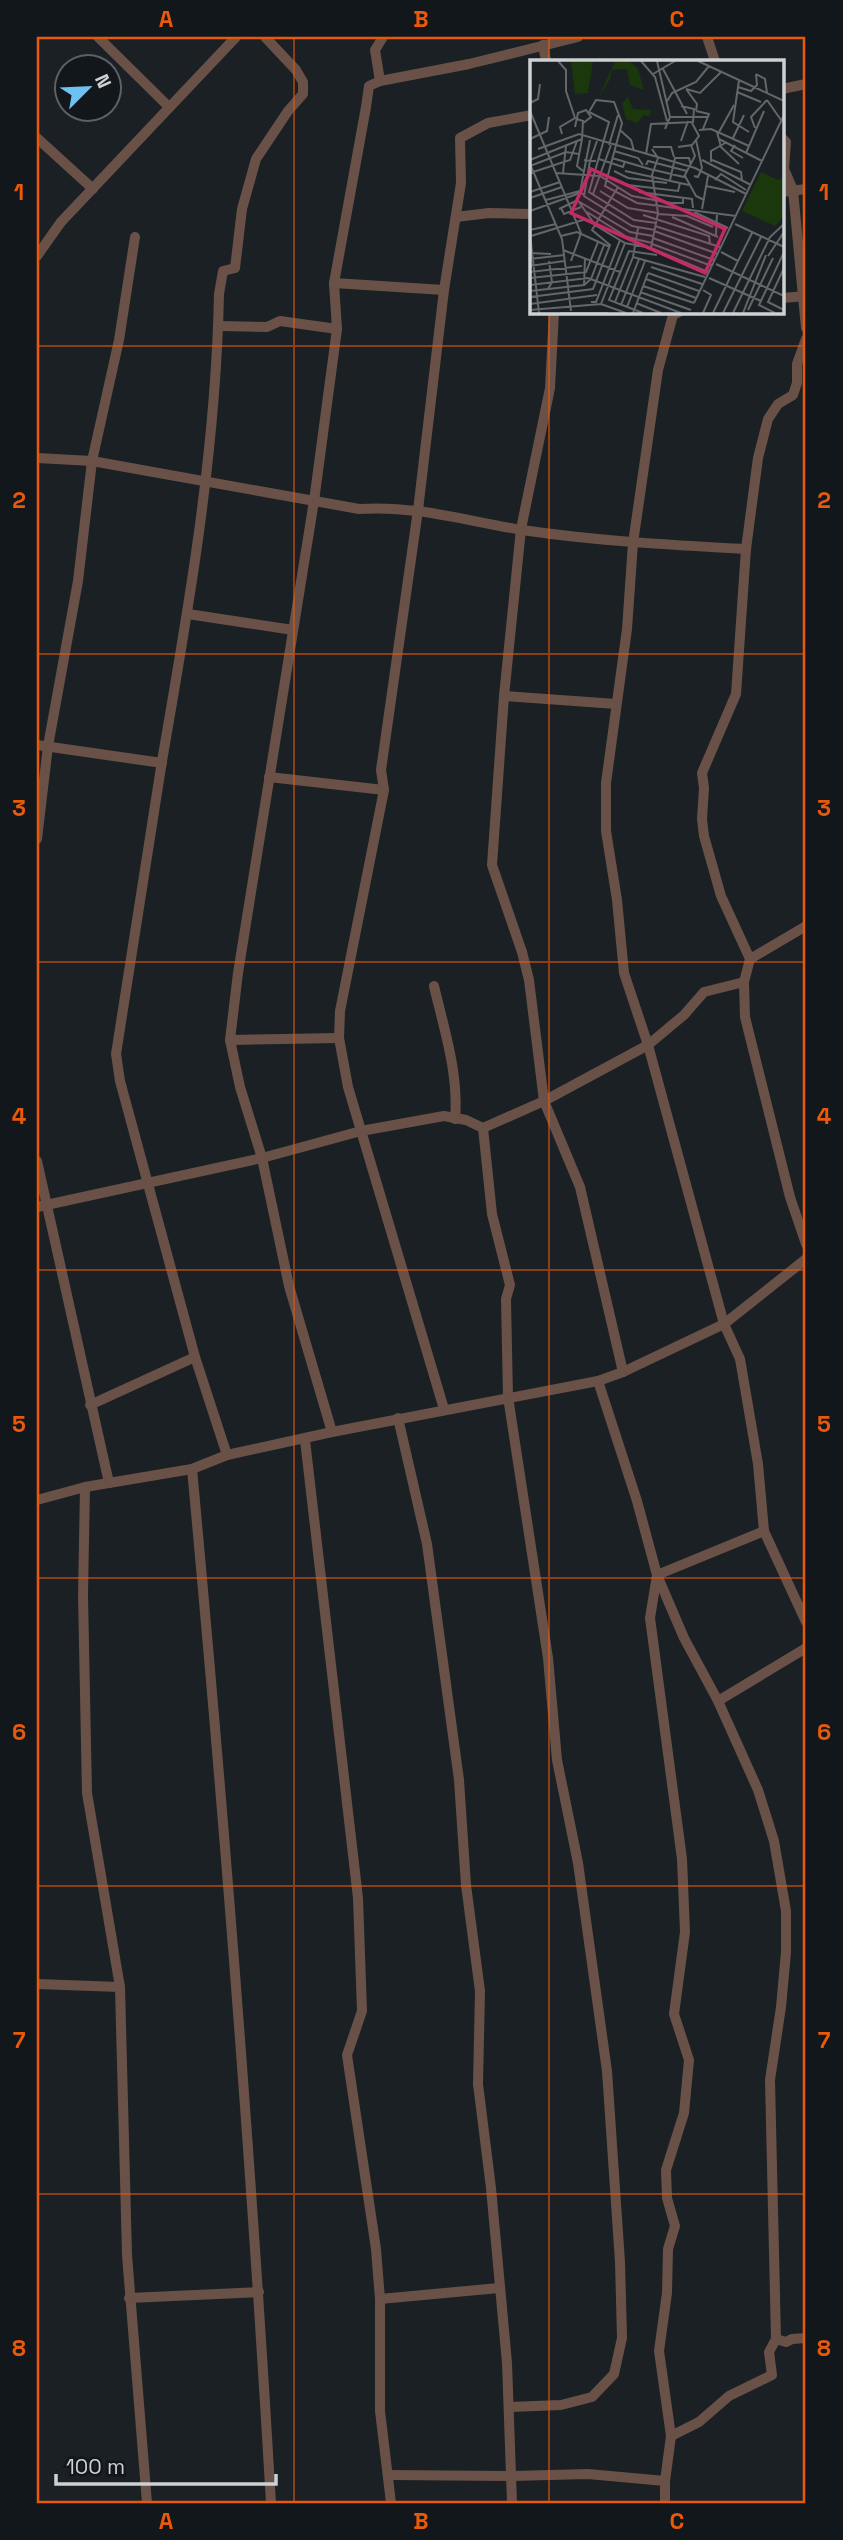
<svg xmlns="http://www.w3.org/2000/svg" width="843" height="2540" viewBox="0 0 843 2540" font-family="'Space Grotesk',sans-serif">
<rect width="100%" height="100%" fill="#1b2024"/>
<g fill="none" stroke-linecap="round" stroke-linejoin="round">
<!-- street -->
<g stroke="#6a5148" stroke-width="10">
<polyline points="98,37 168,106"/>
<polyline points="707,37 715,61"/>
<polyline points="543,45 546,61"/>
<polyline points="380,81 375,50 383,37"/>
<polyline points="782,89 806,84"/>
<polyline points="37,138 93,189"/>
<polyline points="782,138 786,142 784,169 793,190 806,328"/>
<polyline points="782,192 806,189"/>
<polyline points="456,217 489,213 532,214"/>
<polyline points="37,256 61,222 236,37"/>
<polyline points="334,283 444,290"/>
<polyline points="782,298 806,296"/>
<polyline points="554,312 550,388 521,529 504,696 492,865 522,952 529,980 544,1101 580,1187 623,1372"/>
<polyline points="679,312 673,315 658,370 633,543 627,629 606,783 606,831 617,900 624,973 648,1045 724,1324 740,1359 758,1464 764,1531 806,1622"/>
<polyline points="219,326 267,327 280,321 337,329"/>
<polyline points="806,339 797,364 797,383 793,395 778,404 768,419 758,458 746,549 736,694 702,773 704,788 702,819 704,836 721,896 750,959 744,982 745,1017 790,1197 806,1244"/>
<path d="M37 458 92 461 359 509C415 505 467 521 522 530 597 541 671 545 746 549"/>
<polyline points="188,614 293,630"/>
<polyline points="504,696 616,704"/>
<polyline points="37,745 162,763"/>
<polyline points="269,777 384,790"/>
<polyline points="37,839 48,746 78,581 92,461 119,340 135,237"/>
<polyline points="750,959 806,926"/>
<path d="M434 986C444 1029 459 1074 455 1119"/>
<polyline points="230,1040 339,1038"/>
<polyline points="483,1128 492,1214 510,1285 506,1299 508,1397 548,1658 557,1760 578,1863 607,2071 620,2262 622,2338 614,2374 592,2397 561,2405 509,2407"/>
<polyline points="37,1161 109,1483"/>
<polyline points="37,1207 262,1158 361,1131 444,1116 466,1120 483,1128 544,1101 648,1045 684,1015 704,992 744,982"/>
<polyline points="598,1381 637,1501 657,1575 684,1638 718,1701 758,1790 774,1841 786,1911 786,1952 781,2007 770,2080 776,2339"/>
<polyline points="90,1405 195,1357"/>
<polyline points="444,1409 348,1087 339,1038 340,1011 384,790 381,770 418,510 444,290 461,183 460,138 488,123 532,115"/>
<polyline points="398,1418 427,1544 459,1780 466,1885 480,1991 478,2084 491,2188 507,2363 512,2503"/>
<polyline points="332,1432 289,1286 262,1158 240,1087 230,1040 238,973 314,501 337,329 334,283 366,107 369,86 380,81 469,64 578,37"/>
<polyline points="305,1440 358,1898 362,2011 347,2055 376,2249 380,2299 380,2411 391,2503"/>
<path d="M227 1455 195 1357 120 1081 116 1054C131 956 146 858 162 761 189 606 216 451 219 294L223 271 235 268 242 209 256 159 288 111 303 94V82L296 70 265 37"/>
<path d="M192 1469C224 1814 251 2158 271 2503"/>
<polyline points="85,1487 83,1595 87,1793 120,1987 127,2255 147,2503"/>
<polyline points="37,1500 85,1487 192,1469 227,1455 332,1432 598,1381 623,1372 724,1324 806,1259"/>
<polyline points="657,1575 650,1618 682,1859 685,1932 674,2014 689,2060 684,2113 666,2170 667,2198 675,2226 668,2249 667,2293 659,2351 671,2436 665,2481"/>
<polyline points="657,1575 764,1531"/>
<polyline points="718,1701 806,1648"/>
<polyline points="37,1984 120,1987"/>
<polyline points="129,2298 259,2292"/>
<polyline points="380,2299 499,2288"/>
<polyline points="671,2436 699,2422 729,2396 772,2375 769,2352 776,2339 786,2342 792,2339 806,2338"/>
<polyline points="389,2475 512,2476 588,2474 665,2481 665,2503"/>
</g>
</g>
<!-- grid -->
<path fill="none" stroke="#e8590c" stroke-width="2" stroke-opacity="0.55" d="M294 37V2503M549 37V61M549 312V2503M37 346H806M37 654H806M37 962H806M37 1270H806M37 1578H806M37 1886H806M37 2194H806"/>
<!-- overview -->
<g transform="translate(530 60)">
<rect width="254" height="254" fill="#1b2024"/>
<path d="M41 1H63L58 33 45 34ZM85 1H99L108 9 114 30 100 25 97 9 82 10 80 19 69 37ZM98 37 103 49 121 50 120 56 114 55 107 63 96 59 92 43ZM231 112 247 120 254 118V156L245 166 212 151Z" fill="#1a380c"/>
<path fill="none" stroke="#63676a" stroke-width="2" d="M28 1 36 10V31L45 58 30 67 32 74M111 1 125 17 137 61M127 1 140 57M168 1 254 41M133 9 157 54M123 14 145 1M226 14 235 19 237 33M209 20 203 62 219 72M208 27 221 31 227 25 226 14M156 29 170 33 191 12M156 29 167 44 166 51M207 32 231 42M237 40 251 60M0 43 8 39 10 24M136 43 142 33 166 22 179 6M0 51 51 173 41 201M166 51 179 54 173 69M45 67 48 53 56 50 61 57 52 64M225 68 221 57 237 40M135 69 140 57H177M90 70 101 80 104 91M169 70 181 69 219 86M187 72 191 87 209 104M189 72 204 45M203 78 214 55M0 79 17 71 19 57M52 79 47 106 53 111M189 79 232 101M151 81 158 61M79 85 88 55M205 85 201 91 213 98M123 87H141L144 97M148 87 162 85 169 76 162 63M8 89 49 74 165 108 216 134M122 89 128 98 122 115 128 153 121 188 178 212M84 91 108 98 113 105M216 93 234 51M116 94 121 64 163 62 164 49 151 46M82 98 123 110M69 99 93 107 95 101M0 100 52 79 53 61 47 59M54 100 60 101 67 81M172 100 221 125M182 100 211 112 212 120M66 101H60L54 136 102 166 125 170M181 102V91L197 82M0 104 32 179 41 251M116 105 118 101 157 111 165 96 161 85M0 106 36 92 49 94M124 110 154 117 157 111M84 111 98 118 137 123M95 111 159 125M0 113 40 100 47 81M26 113 70 116 102 136 141 143H153V138M33 113 36 86M155 116 166 136 174 140M164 116 168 117 172 108 166 80M83 118 98 125 148 131 150 123M140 120 145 98H159L161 105M185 120 191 114 216 130M176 126 205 132M70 131 98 148 128 153M0 132 30 122M109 132 162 139 163 148M63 134 81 85M54 135 50 132 60 80M0 138 32 127M16 140 50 131M48 141 100 172 123 176M49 142 65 165 95 183 121 188M31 148 34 154 51 147M29 149 48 140M172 149 178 116M0 151 50 133M57 152 97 177 122 183M164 152 198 168M128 154 157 156 183 167M113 155 179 176 180 183M142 157 188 177M126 163 104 160 59 132 79 62 59 52 66 40 84 42 92 63 75 126 107 143 206 156M205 164 254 187M125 166 190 187M0 170 26 164M124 171 188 194M0 174 9 253M186 175 187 153M1 176 56 159M31 176 47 172 80 187M123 178 184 200M122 184 182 206M33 190 90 212M0 193 21 194M238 196 254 172M103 197 175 217M0 199 34 195M208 201 222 173M186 204 254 236M0 206 34 201M121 207 172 224M254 208 238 242 254 250M0 212 52 206M118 213 169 231M0 218 56 212 68 182M179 218 231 241M61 219 74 185M116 219 166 238M0 225 58 218 151 253M54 226 55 198M113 226 164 243M18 229 22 222 19 201M173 230 181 235 173 253M0 231 54 225 61 219M110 232 161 250M0 237 63 229 80 185 62 170 88 127M61 242H66L90 180M85 242 103 197 108 168M106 243 131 253M164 243 254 55M0 244 67 235M71 244 95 183M91 245 109 199M97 247 115 201M0 250 71 244 96 253M218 250 243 198M30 253H78M103 253 118 213M113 253 79 240 99 191 127 195M183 253 208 201 191 192M193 253 231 177M203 253 240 177 254 164M213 253 236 195M245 253 229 245 254 192"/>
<path fill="#c32a67" fill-opacity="0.15" stroke="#c32a67" stroke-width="3.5" d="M61 109 195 169 175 213 41 153Z"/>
<rect width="254" height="254" fill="none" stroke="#ced1d4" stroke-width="3.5"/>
</g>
<!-- border -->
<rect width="843" height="2540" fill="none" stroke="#12171b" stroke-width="77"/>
<!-- north arrow -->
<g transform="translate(88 88) rotate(66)"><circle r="33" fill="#12171b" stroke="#5d6165" stroke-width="2"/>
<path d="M0-5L12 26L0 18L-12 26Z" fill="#6ec2f3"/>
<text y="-10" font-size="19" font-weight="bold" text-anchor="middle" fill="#ced1d4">N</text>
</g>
<!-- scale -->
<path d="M56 2474v10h220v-10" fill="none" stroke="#ced1d4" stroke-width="3.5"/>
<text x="66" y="2474" font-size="21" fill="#ced1d4" stroke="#12171b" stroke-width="5" paint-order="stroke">100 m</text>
<rect x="38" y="38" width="766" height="2464" fill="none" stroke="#e8590c" stroke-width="2.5"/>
<g font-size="23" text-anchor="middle" font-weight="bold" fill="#e8590c">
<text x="166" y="27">A</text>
<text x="421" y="27">B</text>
<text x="677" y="27">C</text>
<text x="19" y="200">1</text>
<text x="824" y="200">1</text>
<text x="19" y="508">2</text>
<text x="824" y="508">2</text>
<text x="19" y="816">3</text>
<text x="824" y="816">3</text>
<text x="19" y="1124">4</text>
<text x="824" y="1124">4</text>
<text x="19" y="1432">5</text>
<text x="824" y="1432">5</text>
<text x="19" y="1740">6</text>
<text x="824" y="1740">6</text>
<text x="19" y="2048">7</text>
<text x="824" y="2048">7</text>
<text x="19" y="2356">8</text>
<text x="824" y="2356">8</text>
<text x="166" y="2529">A</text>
<text x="421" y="2529">B</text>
<text x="677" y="2529">C</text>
</g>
</svg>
